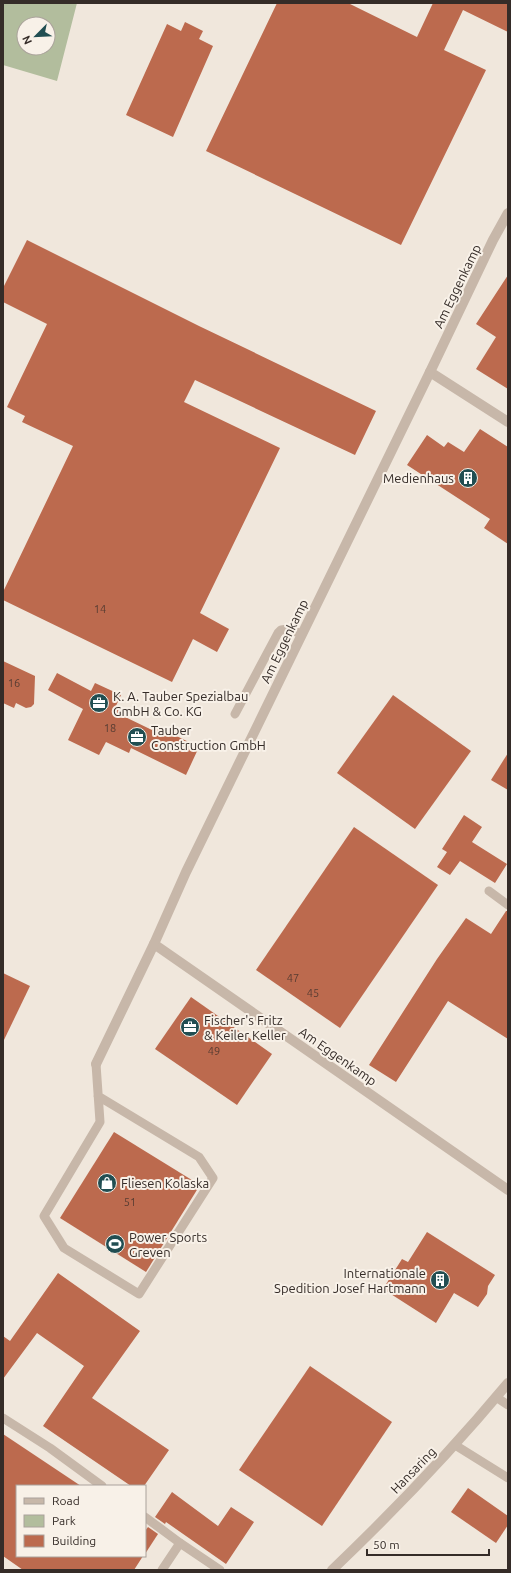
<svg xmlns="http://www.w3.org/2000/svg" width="511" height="1573" viewBox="0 0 511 1573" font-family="Ubuntu,sans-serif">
<rect width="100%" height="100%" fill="#f0e7dc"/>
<!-- green -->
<path fill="#b2bd9d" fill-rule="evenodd" d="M3 3H77L57 81 3 65ZM24 24H48V48H24Z"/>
<!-- building -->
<g fill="#bc6a4e">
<polygon points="277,3 348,3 417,37 433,3 508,3 508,32 463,10 444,50 486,70 401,245 206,151"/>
<polygon points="185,22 203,31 199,39 213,46 173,137 126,115 167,24 181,31"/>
<polygon points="27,240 199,326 376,411 355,455 195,380 184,402 280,448 200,613 229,629 217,652 193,639 172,682 3,600 3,592 73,446 22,422 25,416 7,407 47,324 3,302 3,288"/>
<polygon points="508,275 508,389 476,369 496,337 476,324"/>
<polygon points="480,429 508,447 508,544 484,528 490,519 407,465 427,435 444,447 448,442 464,452"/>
<polygon points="3,661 35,676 34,704 31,707 26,708 16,703 14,708 3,703"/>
<polygon points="57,673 91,691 95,683 121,695 115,708 121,711 119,714 152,730 154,725 199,747 186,775 131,748 129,753 106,742 99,755 68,740 83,709 48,690"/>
<polygon points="393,695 471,751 415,829 337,773"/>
<polygon points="508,753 508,790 491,780"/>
<polygon points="464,815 482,827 472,842 507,864 495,883 460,861 450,875 437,867 447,852 442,849"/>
<polygon points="354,827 438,885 340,1028 256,970"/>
<polygon points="506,911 508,911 508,1039 448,1001 396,1082 369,1065 437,959 466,918 491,934"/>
<polygon points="3,973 30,986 3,1042"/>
<polygon points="191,997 272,1054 237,1105 155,1049"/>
<polygon points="114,1132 200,1185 146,1272 60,1218"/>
<polygon points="427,1232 495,1275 488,1286 487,1294 478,1307 454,1293 436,1323 383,1289 402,1259 408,1262"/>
<polygon points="58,1273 140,1331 92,1398 169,1450 144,1486 131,1486 43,1426 84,1366 37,1333 3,1379 3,1336 10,1341"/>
<polygon points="310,1366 392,1422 322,1526 239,1470"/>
<polygon points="3,1434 81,1486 17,1486 17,1556 143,1556 134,1570 23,1570 3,1556"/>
<polygon points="468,1488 508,1516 508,1525 496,1543 451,1512"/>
<polygon points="172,1492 218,1526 231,1507 254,1522 226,1564 166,1522 165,1524 155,1517"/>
<polygon points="148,1527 158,1534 145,1554 145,1531"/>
</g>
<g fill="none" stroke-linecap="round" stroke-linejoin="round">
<!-- service -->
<g stroke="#c7b7a9" stroke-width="9">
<polyline points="235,714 278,633 281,630 288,629 302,634"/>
<polyline points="489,891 508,905"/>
<polyline points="96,1064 100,1122 44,1216 64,1248 139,1294 213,1178 199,1157 98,1096"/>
<polyline points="496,1397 508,1405"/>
<polyline points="3,1418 50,1448 102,1486"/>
<polyline points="455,1445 508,1478"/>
<polyline points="145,1517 180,1543"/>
<polyline points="162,1570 180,1543 220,1570"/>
</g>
<!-- minor -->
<g stroke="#c7b7a9" stroke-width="10">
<polyline points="508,213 493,240 430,372 508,422"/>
<polyline points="430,372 186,872 154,944 508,1190"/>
<polyline points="96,1064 154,944"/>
<path d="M332 1570C394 1511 453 1449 508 1383"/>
</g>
</g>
<!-- icons -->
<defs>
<g id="building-disc" transform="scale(1)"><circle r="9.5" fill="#214e52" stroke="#f8f1e8"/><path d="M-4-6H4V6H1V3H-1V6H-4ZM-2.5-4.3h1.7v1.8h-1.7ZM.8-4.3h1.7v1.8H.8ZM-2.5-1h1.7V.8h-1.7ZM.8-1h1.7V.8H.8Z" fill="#fff"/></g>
<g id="office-disc" transform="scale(1)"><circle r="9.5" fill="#214e52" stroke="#f8f1e8"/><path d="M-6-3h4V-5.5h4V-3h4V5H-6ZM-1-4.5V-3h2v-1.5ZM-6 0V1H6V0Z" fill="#fff"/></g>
<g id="shop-disc" transform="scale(1)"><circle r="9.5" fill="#214e52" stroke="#f8f1e8"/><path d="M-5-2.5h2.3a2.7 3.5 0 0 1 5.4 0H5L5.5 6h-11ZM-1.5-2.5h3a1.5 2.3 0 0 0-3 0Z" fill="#fff"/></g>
<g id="stadium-disc" transform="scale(1)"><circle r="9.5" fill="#214e52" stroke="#f8f1e8"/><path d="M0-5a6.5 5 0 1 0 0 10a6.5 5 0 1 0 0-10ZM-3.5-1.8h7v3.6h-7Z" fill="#fff"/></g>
</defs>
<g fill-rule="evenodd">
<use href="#building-disc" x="468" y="478"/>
<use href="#office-disc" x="99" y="703"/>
<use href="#office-disc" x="137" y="737"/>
<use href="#office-disc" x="190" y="1027"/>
<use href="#shop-disc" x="107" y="1183"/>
<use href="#stadium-disc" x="115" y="1244"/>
<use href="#building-disc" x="440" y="1280"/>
</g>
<g text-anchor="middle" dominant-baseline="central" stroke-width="4" stroke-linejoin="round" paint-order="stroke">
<!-- number labels -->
<g font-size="11" fill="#573c32">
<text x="100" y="609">14</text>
<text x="14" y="683">16</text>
<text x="110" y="728">18</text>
<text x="293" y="978">47</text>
<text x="313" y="993">45</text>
<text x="214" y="1051">49</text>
<text x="130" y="1202">51</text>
</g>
<!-- street labels -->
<g font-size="13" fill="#352c28" stroke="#f8f1e8">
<text transform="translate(457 286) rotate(-64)">Am Eggenkamp</text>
<text transform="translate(284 641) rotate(-64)">Am Eggenkamp</text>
<text transform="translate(338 1056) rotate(35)">Am Eggenkamp</text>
<text transform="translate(413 1470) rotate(-46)">Hansaring</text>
</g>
<!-- poi labels -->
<g font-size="13" fill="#352c28" stroke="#f8f1e8" text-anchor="start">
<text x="454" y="478" text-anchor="end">Medienhaus</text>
<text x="113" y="696">K. A. Tauber Spezialbau<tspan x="113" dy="15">GmbH &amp; Co. KG</tspan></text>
<text x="151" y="730">Tauber<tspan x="151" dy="15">Construction GmbH</tspan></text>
<text x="204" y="1020">Fischer's Fritz<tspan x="204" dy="15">&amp; Keiler Keller</tspan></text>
<text x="121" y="1183">Fliesen Kolaska</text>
<text x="129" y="1237">Power Sports<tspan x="129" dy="15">Greven</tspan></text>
<text x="426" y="1273" text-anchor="end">Internationale<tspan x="426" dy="15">Spedition Josef Hartmann</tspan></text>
</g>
</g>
<!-- border -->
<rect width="511" height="1573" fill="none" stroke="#352c28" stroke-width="8"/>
<!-- legend -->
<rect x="16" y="1485" width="130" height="72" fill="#f8f1e8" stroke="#aaa29b"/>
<rect x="24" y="1498" width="20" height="6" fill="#c7b7a9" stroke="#aaa29b"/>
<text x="52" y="1505" font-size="12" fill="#352c28">Road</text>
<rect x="24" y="1515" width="20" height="12" fill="#b2bd9d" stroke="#aaa29b"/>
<text x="52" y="1525" font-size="12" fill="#352c28">Park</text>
<rect x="24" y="1535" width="20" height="12" fill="#bc6a4e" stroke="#aaa29b"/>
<text x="52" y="1545" font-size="12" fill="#352c28">Building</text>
<!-- north arrow -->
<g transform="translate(36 36) rotate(246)"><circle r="19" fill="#f8f1e8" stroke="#aaa29b"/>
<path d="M0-3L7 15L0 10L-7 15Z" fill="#214e52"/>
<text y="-6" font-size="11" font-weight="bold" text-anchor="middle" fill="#352c28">N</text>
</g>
<!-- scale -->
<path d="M367 1549v6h122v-6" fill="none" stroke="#352c28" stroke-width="2"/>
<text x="373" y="1549" font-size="12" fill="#352c28" stroke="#f8f1e8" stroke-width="3" paint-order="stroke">50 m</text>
</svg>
